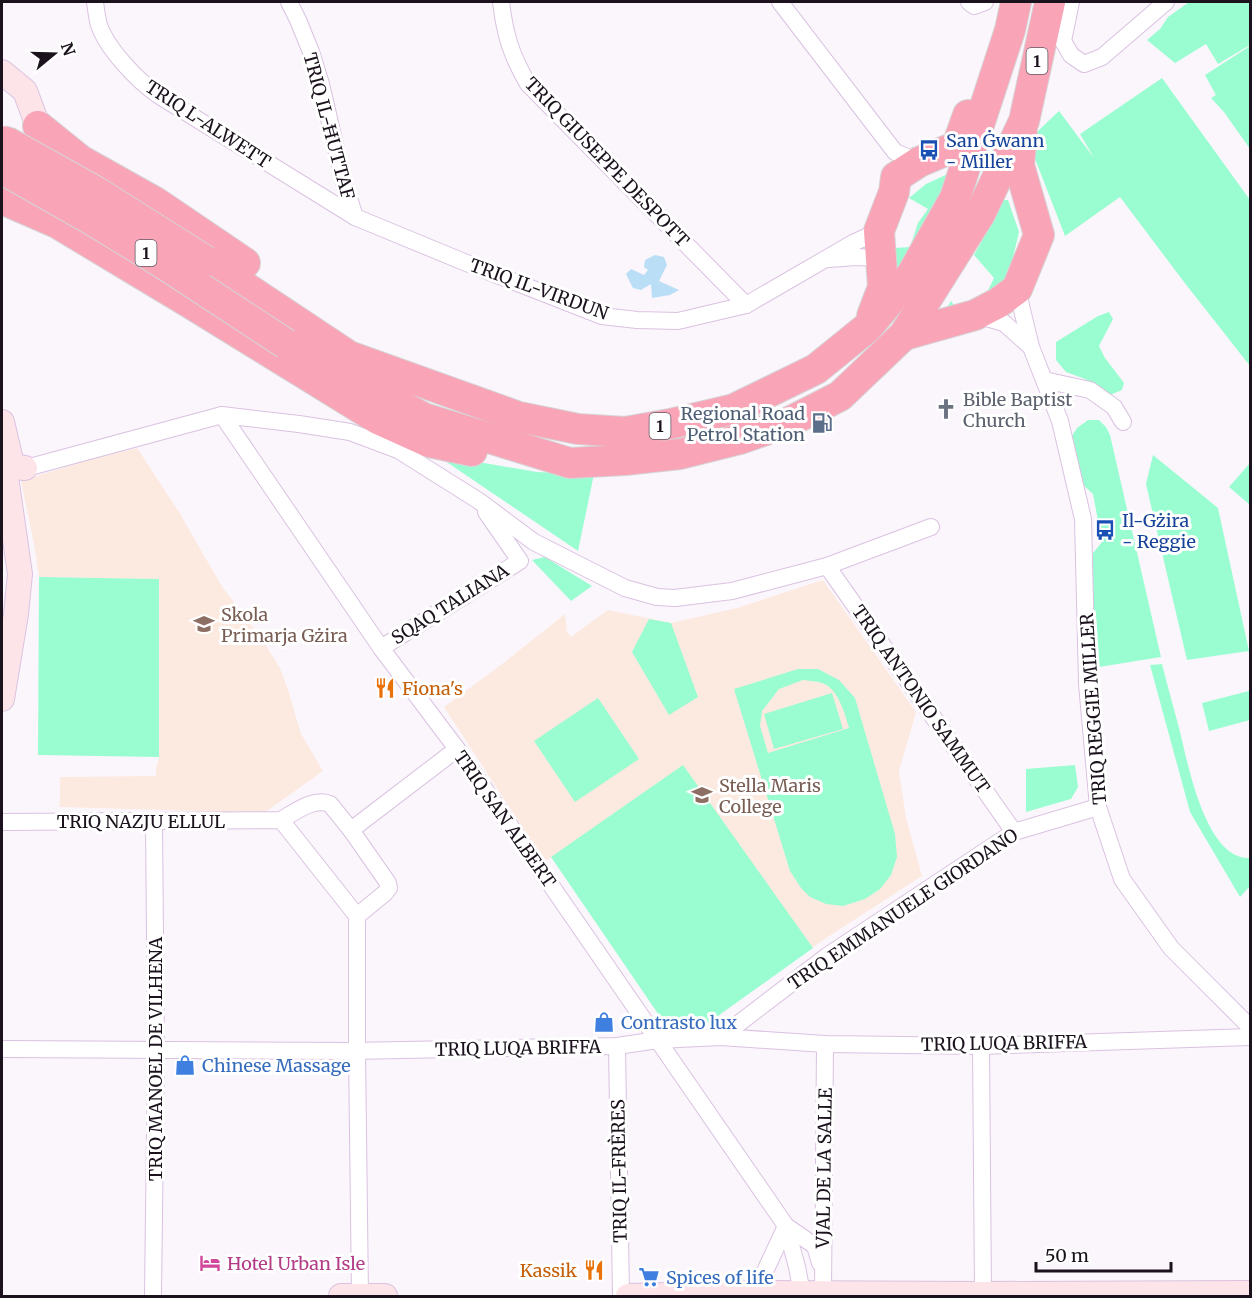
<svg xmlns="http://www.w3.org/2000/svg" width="1252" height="1298" viewBox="0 0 1252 1298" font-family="Merriweather,serif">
<rect width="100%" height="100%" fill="#fbf6fc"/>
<!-- education -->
<g fill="#fceae0">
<polygon points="137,448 179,512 221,585 263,641 280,668 288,690 301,734 323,771 264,813 59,807 60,801 60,777 156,776 156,769 159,757 159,579 39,577 34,544 21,481 91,459"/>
<polygon points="823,580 916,712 899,771 906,818 922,876 823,940 708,1023 663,1021 552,857 545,862 444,707 506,661 565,614 567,632 571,637 608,610 671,623 737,608"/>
</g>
<!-- green -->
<g fill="#9afdd1" fill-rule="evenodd">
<polygon points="1189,2 1250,2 1250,45 1218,64 1206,44 1175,63 1147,40 1160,29 1168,17"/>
<polygon points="1250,46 1250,149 1224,112 1211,98 1216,95 1205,75"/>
<polygon points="1162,78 1250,200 1250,366 1184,282 1120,197 1065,236 1032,151 1038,131 1059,111 1094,158 1080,134"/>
<polygon points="954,171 902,277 895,267 895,248 910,247 918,223 928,209 909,198 926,184"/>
<polygon points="1000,200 1008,200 1019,232 1010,270 1000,286 977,309 943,314 951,301 954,305 984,299 994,278 974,255 988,230"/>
<polygon points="1109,312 1113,319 1099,346 1105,358 1124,383 1122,390 1110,395 1085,379 1066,372 1056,360 1056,342 1098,316"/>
<polygon points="1088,420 1099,420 1106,427 1110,435 1161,657 1093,668 1093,553 1102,542 1093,494 1082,484 1072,436 1077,428"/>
<polygon points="426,448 478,462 537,472 594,474 578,551"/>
<polygon points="1153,455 1218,508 1249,651 1187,660 1146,484"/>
<polygon points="1250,463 1250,505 1229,487"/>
<polygon points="545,557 592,586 571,601 532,560"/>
<polygon points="39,577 159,579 159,757 38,755"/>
<polygon points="649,619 671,623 698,697 669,715 632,652"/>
<path d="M1162 664C1168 688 1175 712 1181 736 1189 769 1207 860 1250 858V886L1240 897 1190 812 1150 665Z"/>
<path d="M798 669H818L839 680 855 698 895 834 897 857 891 875 880 889 865 899 843 906 826 904 810 897 801 888 790 871 734 689ZM803 680C809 681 816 681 822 683 838 688 845 714 849 728L768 753 760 726 762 711 779 689Z"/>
<polygon points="1249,691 1250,698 1250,720 1209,731 1202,703"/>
<polygon points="832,693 843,729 774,749 764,714"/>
<polygon points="598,698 639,759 575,802 534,741"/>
<polygon points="683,765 813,948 708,1023 663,1021 551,857"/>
<polygon points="1075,765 1078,787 1071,799 1026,812 1026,769"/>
</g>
<!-- water -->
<polygon fill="#badef6" points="655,255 664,257 667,265 659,281 679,290 670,295 652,298 651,284 641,290 633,288 626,274 631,269 644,275 648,270 644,267 645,260"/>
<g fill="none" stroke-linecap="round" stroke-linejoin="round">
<!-- street casing -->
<g stroke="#dac2e1" stroke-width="18">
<g id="street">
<path d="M95 2C96 9 97 18 99 25 107 49 138 81 158 95L355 217 464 262 602 316 637 320 678 321 746 305 853 243 879 231"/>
<polyline points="289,2 298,20 311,52 321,84 344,183 355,217"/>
<path d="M501 2C505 35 511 55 528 84L746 305"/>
<polyline points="780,2 895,152 919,162"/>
<polyline points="969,2 974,6 985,2"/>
<polyline points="1071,2 1063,41 1071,55 1084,64 1102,57 1166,2"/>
<polyline points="829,259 856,257 882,258"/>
<polyline points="1017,289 1031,347 1060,421 1083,519 1087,684 1098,807 1122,879 1171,948 1250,1027"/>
<polyline points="976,315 1004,323 1031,347"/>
<polyline points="1044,380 1090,390 1114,407 1123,422"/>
<polyline points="222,415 381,648 457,749 786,1226 797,1267 802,1293"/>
<polyline points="15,471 222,415 299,424 350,432 398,450 479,501 534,542 625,588 657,597 675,598 732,591 827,566 931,527"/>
<polyline points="827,566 1014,832"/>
<polyline points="381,648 520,561 486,512"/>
<path d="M2 822 281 820C295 812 314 797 330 804L351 830 388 883 389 888 385 893 357 916 281 820"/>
<polyline points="351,830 457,749"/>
<polyline points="357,916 357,1051 360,1296"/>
<polyline points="721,1037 827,956 1014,832 1098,807"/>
<polyline points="617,1046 621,1296"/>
<polyline points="981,1046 983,1294"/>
<polyline points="2,1049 350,1051 617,1046 658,1040 721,1037 825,1044 981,1046 1250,1037"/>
<polyline points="786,1226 815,1246 820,1263"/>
<polyline points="755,1293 786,1226"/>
<polyline points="153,1296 156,1051 154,821"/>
<polyline points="825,1296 823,1293 825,1044"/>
</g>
</g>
<!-- secondary casing -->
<g stroke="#dac2e1" stroke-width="26">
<g id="secondary">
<polyline points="2,72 25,91 38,126 38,144"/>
<polyline points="2,422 10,456 14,467 25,468"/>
<polyline points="2,449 20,574 16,614 2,699"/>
<polyline points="341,1296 385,1296"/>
<polyline points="628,1296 755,1293 983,1294 1250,1293"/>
</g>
</g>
<!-- highway casing -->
<g stroke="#d6d4d6" stroke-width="32">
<g id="highway">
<polyline points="38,126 80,160 155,202 245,263"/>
<polyline points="4,200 57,223 190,303 378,419 429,442 472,451"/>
<polyline points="206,261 349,356 519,417 578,429 625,432 670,424 734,409 816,369 868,327 912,274 955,198 1010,30 1016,2"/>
<polyline points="872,316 883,287 879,231 894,192 896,177 919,162 957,146 968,115"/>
<polyline points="904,335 975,315 998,303 1017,289 1039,235 1019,165 1022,134"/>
<polyline points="286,344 424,418 570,463 625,460 680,454 740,439 789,422 840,396 904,335 980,214 1024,121 1050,2"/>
</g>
</g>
<!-- street -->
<use href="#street" stroke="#fff" stroke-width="16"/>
<!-- secondary -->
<use href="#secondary" stroke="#fde4e9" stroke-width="24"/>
<!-- highway -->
<use href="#highway" stroke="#f9a4b7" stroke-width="30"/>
<!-- highway-bridge casing -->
<g stroke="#d6d4d6" stroke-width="32" stroke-linecap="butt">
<g id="highway-bridge">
<polyline points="2,141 9,143 95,191 206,261"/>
<polyline points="2,169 92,220 164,264 286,344"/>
</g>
</g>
<!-- highway-bridge -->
<use href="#highway-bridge" stroke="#f9a4b7" stroke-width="30"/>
</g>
<!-- icons -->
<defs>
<g id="bus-bare" transform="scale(1.62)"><path d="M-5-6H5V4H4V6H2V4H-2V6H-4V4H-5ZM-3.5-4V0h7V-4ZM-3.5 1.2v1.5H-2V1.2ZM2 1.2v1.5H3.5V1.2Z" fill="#1a4fb4" stroke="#fff" stroke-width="2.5" paint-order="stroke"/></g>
<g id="church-bare" transform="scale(1.62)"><path d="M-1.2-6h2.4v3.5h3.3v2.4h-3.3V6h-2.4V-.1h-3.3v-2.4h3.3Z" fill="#6b7280" stroke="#fff" stroke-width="2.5" paint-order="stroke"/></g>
<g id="fuel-bare" transform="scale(1.62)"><path d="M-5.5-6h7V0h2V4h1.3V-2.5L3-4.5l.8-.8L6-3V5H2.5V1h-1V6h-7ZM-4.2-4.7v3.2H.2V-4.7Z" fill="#5c6f8a" stroke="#fff" stroke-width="2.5" paint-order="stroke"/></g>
<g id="school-bare" transform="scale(1.62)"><path d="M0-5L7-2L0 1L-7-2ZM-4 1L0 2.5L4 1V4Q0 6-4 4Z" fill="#8d6e63" stroke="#fff" stroke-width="2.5" paint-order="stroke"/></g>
<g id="restaurant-bare" transform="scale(1.62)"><path d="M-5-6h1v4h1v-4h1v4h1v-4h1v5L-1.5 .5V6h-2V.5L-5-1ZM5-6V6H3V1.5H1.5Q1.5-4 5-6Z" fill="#e8710a" stroke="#fff" stroke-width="2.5" paint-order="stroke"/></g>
<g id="shop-bare" transform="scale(1.62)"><path d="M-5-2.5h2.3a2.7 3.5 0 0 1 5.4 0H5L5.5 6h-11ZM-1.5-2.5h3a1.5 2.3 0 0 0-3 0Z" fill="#3f7fe0" stroke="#fff" stroke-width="2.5" paint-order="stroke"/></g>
<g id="hotel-bare" transform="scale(1.62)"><path d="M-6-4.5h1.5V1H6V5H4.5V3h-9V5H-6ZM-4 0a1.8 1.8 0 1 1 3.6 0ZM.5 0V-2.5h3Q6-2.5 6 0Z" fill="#d1479c" stroke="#fff" stroke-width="2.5" paint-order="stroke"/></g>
<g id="supermarket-bare" transform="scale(1.62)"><path d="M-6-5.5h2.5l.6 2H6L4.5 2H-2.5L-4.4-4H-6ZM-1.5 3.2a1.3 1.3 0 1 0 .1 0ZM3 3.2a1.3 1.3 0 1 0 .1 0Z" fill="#3f7fe0" stroke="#fff" stroke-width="2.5" paint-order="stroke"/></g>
</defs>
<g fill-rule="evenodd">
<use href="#bus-bare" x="929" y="150"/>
<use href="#church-bare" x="946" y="409"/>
<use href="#fuel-bare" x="822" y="423"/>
<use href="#bus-bare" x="1105" y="530"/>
<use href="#school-bare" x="204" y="624"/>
<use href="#restaurant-bare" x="385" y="688"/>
<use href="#school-bare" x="702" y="795"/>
<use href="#shop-bare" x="604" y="1022"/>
<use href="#shop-bare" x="185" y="1065"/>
<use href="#hotel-bare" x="210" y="1263"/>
<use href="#restaurant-bare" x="594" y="1270"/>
<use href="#supermarket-bare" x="649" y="1277"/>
</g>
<g text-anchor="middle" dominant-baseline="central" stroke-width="6" stroke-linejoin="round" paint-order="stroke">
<!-- shield labels -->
<g fill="#fff" stroke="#5f5961" stroke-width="1.5">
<rect x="1026.5" y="48" width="21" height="26" rx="4.5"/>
<rect x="135.5" y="240" width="21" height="26" rx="4.5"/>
<rect x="649.5" y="413" width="21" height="26" rx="4.5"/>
</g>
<g font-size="16" font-weight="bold" fill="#1b121d">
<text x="1037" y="61">1</text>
<text x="146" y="253">1</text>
<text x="660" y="426">1</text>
</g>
<!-- street labels -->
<g font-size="18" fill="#1b121d" stroke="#fff">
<text transform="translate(208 124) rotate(33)">TRIQ L-ALWETT</text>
<text transform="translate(329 126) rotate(75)">TRIQ IL-ĦUTTAF</text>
<text transform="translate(607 162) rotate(46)">TRIQ GIUSEPPE DESPOTT</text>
<text transform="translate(539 289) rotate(20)">TRIQ IL-VIRDUN</text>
<text transform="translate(450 604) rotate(-32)">SQAQ TALIANA</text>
<text transform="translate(921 699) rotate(55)">TRIQ ANTONIO SAMMUT</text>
<text transform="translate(1093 709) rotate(-94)">TRIQ REGGIE MILLER</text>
<text transform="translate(505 819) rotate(55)">TRIQ SAN ALBERT</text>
<text x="141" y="821">TRIQ NAZJU ELLUL</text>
<text transform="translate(903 909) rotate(-34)">TRIQ EMMANUELE GIORDANO</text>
<text transform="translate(1004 1043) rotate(-1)">TRIQ LUQA BRIFFA</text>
<text transform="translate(518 1048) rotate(-1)">TRIQ LUQA BRIFFA</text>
<text transform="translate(155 1059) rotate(-90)">TRIQ MANOEL DE VILHENA</text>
<text transform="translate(824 1168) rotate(-89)">VJAL DE LA SALLE</text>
<text transform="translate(619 1171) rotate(-91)">TRIQ IL-FRÈRES</text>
</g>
<!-- transit labels -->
<g font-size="18" fill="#164399" stroke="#fff" text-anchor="start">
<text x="946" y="140">San Ġwann<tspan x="946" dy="21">- Miller</tspan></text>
<text x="1122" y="520">Il-Gżira<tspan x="1122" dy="21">- Reggie</tspan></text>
</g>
<!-- worship labels -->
<g font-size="18" fill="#5b616d" stroke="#fff" text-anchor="start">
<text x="963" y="399">Bible Baptist<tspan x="963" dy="21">Church</tspan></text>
</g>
<!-- service labels -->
<g font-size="18" fill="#4e5e75" stroke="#fff" text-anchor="end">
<text x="805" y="413">Regional Road<tspan x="805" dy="21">Petrol Station</tspan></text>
</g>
<!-- education labels -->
<g font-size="18" fill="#785e54" stroke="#fff" text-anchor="start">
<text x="221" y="614">Skola<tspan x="221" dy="21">Primarja Gżira</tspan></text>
<text x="719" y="785">Stella Maris<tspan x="719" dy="21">College</tspan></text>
</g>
<!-- food labels -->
<g font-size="18" fill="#c56008" stroke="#fff" text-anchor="start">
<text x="402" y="688">Fiona's</text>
<text x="577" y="1270" text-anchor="end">Kassik</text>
</g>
<!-- shop labels -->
<g font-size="18" fill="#366cbe" stroke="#fff" text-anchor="start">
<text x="621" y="1022">Contrasto lux</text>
<text x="202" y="1065">Chinese Massage</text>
<text x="666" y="1277">Spices of life</text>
</g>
<!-- hotel labels -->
<g font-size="18" fill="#b23c85" stroke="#fff" text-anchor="start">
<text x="227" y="1263">Hotel Urban Isle</text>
</g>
</g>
<!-- border -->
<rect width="1252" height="1298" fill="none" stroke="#1b121d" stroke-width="6"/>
<!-- north arrow -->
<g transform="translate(54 54) rotate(71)" stroke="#ffffff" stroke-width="4.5" paint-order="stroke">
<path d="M0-4.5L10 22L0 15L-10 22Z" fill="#1b121d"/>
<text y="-9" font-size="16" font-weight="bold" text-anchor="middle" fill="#1b121d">N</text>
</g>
<!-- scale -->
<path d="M1036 1262v9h135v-9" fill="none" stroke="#1b121d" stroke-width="3"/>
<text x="1045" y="1262" font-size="18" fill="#1b121d" stroke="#ffffff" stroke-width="4.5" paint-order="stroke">50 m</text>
</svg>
